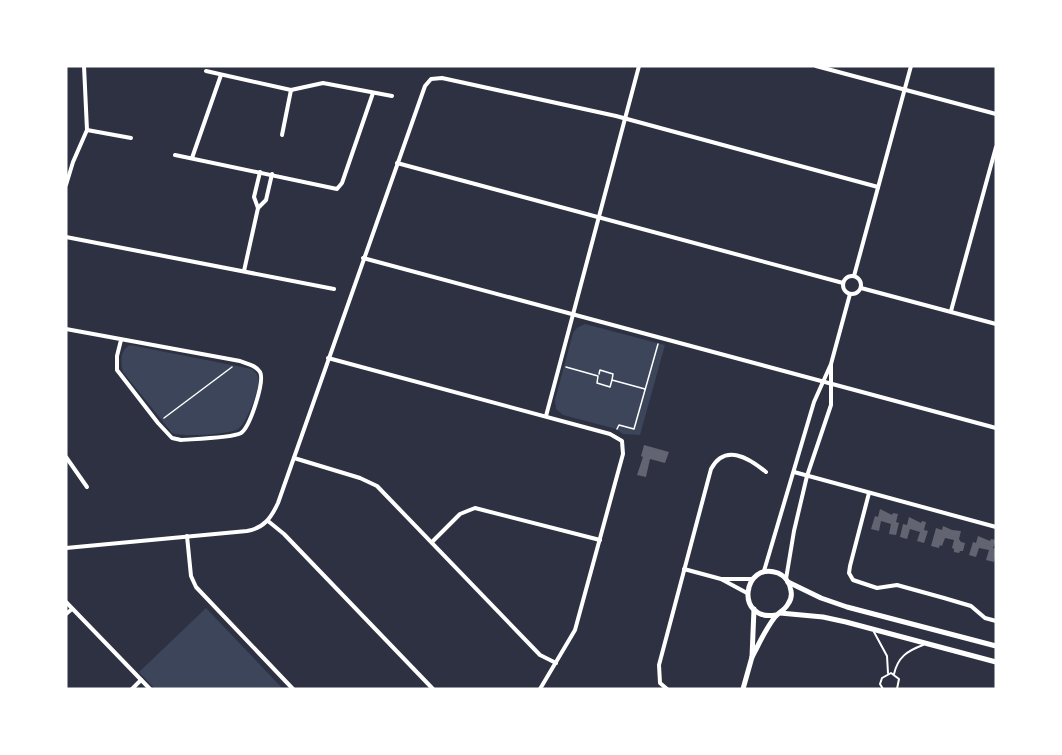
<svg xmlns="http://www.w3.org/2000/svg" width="1062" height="755" viewBox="0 0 1062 755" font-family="'IBM Plex Sans',sans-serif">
<rect width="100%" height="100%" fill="#2d3142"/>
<!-- green -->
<g fill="#3c4559">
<polygon points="585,324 665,345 640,435 623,434 616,429 563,415 556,409 555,400 573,333 577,328"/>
<path d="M130 345 252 369C256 373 259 376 259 382 258 391 246 425 238 429 228 435 181 437 172 433L123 372C121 362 119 351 130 345Z"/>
<polygon points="206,608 283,689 155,689 139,672"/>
</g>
<!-- building -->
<g fill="#626471">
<polygon points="644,445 669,452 665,463 650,459 646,477 637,475 643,457 641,456"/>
<polygon points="880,509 892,515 893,513 898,514 896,522 899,523 896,535 889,534 891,524 881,521 879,531 871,529 875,516 878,517"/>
<polygon points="909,517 921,523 922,521 926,522 924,530 928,531 924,543 917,541 920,532 910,529 907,539 900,537 903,524 907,525"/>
<polygon points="943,526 952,530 961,531 959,539 961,542 965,543 963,551 960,551 959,553 954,552 954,549 952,548 954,540 945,538 942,546 940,545 939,548 931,546 936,528 942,530"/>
<polygon points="978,536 990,541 991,539 996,540 993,548 996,549 996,553 994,562 986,560 989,550 979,548 976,557 969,555 973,542 976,543"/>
</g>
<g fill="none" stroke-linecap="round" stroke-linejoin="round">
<!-- path -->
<g stroke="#fff" stroke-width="1.5">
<polyline points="566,367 598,376 597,383 610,387 612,380"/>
<polyline points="599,374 600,370 613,374 612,380 645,389"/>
<polyline points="164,418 232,367"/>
<polyline points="617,429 619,425 634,429 658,344"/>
</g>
<!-- service -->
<g stroke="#fff" stroke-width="2">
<polyline points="874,632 887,656 888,673"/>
<path d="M894 674C898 657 907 651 923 645"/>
<polyline points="883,689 880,684 882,678 891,673 899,679 897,689"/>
</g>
<!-- minor -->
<g stroke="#fff" stroke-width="4">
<polyline points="816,66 996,114"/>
<polyline points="206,71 291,90 323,83 392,96"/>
<polyline points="87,130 131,138"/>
<polyline points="282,135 291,90"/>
<polyline points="175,155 337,189 342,183 373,93"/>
<polyline points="192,158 221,75"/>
<polyline points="397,163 843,283"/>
<polyline points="66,185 73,162 87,130 84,66"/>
<polyline points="258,208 254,197 260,172"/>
<polyline points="66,237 334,289"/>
<polyline points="363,258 996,428"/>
<polyline points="244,271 258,208 266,200 272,174"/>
<circle cx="852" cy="285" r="9"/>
<polyline points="854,276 911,66"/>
<polyline points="861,288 996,324"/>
<polyline points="951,311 996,147"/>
<path d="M66 329 240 361C247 364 256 365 260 372 265 381 250 427 241 433 232 438 194 439 181 440L172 438 158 423 117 370V356L121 340"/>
<polyline points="328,358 610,434 622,441 623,454 575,630 540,689"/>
<polyline points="546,416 639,66"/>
<polyline points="66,457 87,487"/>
<polyline points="294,458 360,478 377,486 540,655 556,663"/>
<polyline points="794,472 996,527"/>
<polyline points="869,493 850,566 849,573 853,580 877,588 897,585 944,598 971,606 985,618 996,621"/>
<polyline points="268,521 284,534 433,689"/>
<polyline points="187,536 191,576 196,587 293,689"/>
<polyline points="432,542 460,514 475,508 600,540"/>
<path d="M66 548 247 531C264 528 271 518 278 503L425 86 431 79 442 78 616 116 878 187"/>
<polyline points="684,569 721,579 747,593"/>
<polyline points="764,571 814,402 831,364 850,294"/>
<polyline points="722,579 753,579"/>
<polyline points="786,579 794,531 807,476 831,405 831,365"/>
<polyline points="66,602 150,689"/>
<polyline points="66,614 72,609"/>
<polyline points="132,689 141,680"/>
<path d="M667 689 660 683 659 665 711 469C725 443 749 458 766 472"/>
</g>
<!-- tertiary -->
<g stroke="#fff" stroke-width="5">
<polyline points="788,582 821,598 847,607 996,646"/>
<polyline points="780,613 823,617 846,622 996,662"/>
<path d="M752 657C759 644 766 628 775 617 779 612 785 610 788 604 791 600 792 596 791 591 790 583 785 576 778 573 743 560 734 622 776 615"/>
<polyline points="743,689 752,657 754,609"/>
</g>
</g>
<!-- border -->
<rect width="1062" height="755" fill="none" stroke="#ffffff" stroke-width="135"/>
</svg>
